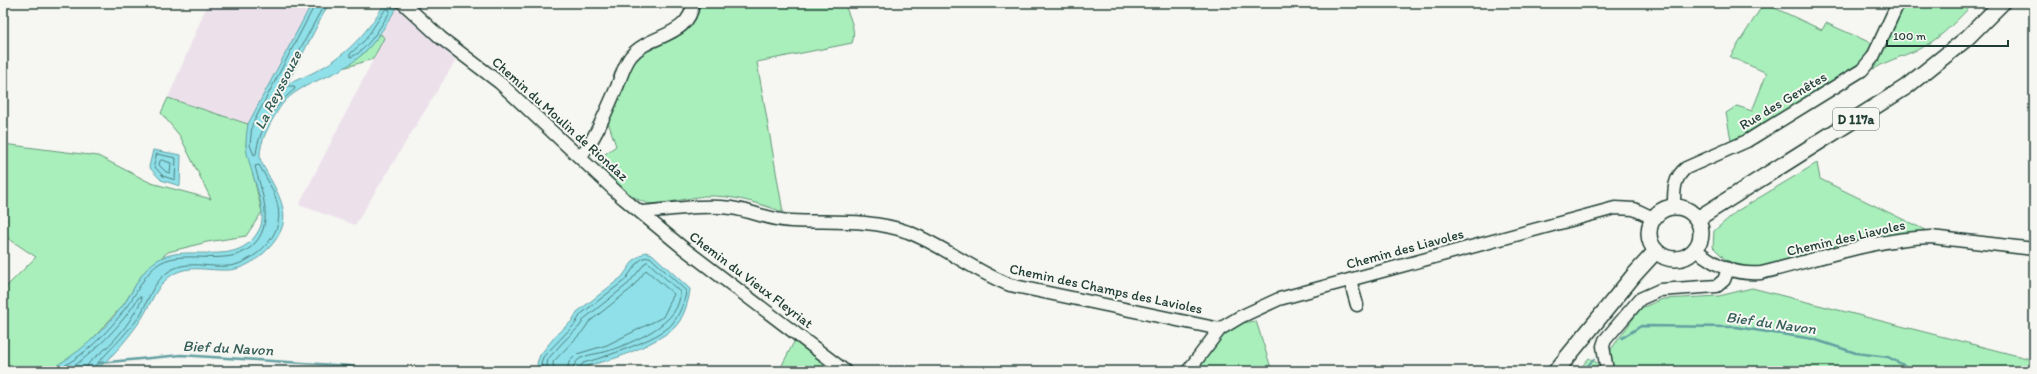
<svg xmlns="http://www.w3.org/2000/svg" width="2037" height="374" viewBox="0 0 2037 374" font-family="Itim,sans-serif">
<rect width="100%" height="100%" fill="#f6f6f2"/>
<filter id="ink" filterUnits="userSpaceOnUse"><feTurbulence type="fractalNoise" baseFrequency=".025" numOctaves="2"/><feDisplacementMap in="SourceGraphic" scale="8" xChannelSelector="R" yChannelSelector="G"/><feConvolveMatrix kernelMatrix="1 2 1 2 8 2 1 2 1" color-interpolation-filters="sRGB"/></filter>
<g filter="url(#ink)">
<!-- built -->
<g fill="#ece1eb">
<polygon points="208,3 312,3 248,124 168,98"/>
<polygon points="397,7 406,13 405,16 456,60 355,225 299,205 384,38 381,34"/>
</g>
<!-- green -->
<g fill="#a9efbb" stroke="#649678">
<path d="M700 3H844C849 16 857 30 852 43L757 62 783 212C758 203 733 195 705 196 693 197 657 206 647 203 630 199 607 174 597 160L616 146 607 119 632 64 640 54 696 16Z"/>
<polygon points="1764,3 1822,30 1826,23 1871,43 1875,46 1861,67 1734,142 1731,140 1726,113 1737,106 1752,111 1767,73 1730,57"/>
<path d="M1901 3H1974C1959 18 1943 36 1925 46 1908 55 1890 59 1874 69L1870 67Z"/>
<polygon points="381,34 384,38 373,59 343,68 363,54"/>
<polygon points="168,98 248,124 246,145 262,212 246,236 207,242 168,252 143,273 124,304 89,343 63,363 46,371 3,371 3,290 36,257 3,235 3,144 98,156 151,183 211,199 180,136 161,113"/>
<polygon points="1817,163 1820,179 1927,231 1872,241 1771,267 1749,269 1726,260 1713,247 1714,231 1737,211"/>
<polygon points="1752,288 2034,360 2034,371 1612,371 1609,352 1641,308 1663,299 1719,296"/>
<polygon points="1256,321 1272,371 1195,371 1217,338 1235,324"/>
<polygon points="795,340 836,371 779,371"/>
<polygon points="1589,358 1597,363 1599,371 1578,371"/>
</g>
<!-- water -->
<g fill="#8fe0e9" stroke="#629fa1">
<path d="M312 3H329L287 84C334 66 359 46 385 3H394L391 7H397C382 32 369 53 344 68 323 80 295 86 280 107 272 120 259 141 260 157 260 161 264 167 266 171 275 188 290 210 281 230 274 248 248 270 228 270 209 271 189 264 172 275 159 283 153 298 146 311 140 324 105 368 92 371 80 374 59 371 46 371 77 356 103 332 124 304 135 289 141 269 159 259 191 242 239 271 260 228 269 207 247 168 246 145 246 138 247 130 248 124Z"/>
<polygon points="153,150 181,155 180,186 161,180 149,167"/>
<path d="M645 252 652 254 690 289C689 301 683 320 674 328 662 339 625 356 609 360 600 363 587 364 581 371H541L538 368 537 363 540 355 557 334 572 321 577 312 622 277 634 260Z"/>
</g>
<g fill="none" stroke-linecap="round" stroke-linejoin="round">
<!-- shore -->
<g stroke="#4c7e7c" stroke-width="1">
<path d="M316 3 252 125 250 145 254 155 256 154C259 128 276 104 295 89L294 86H285L283 81 325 3"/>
<path d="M386 9H389L390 12C382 24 365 54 350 57V54L365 40Z"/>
<polygon points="157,154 176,158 175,180 163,176 154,166"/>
<polygon points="162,160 171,163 170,173 166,172 159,165 160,161"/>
<path d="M55 371C83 357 109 332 127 306 138 292 144 273 160 263 188 247 232 271 256 242 274 220 261 191 255 166L259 165C277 196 292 222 260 251 252 258 238 266 228 266 208 268 186 259 168 272 152 283 148 302 139 317 134 324 128 330 123 336 118 342 91 369 91 371"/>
<path d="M67 371C95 352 121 326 139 297H141L142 299C133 318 119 337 104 350 97 357 86 361 86 371"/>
<path d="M543 371 541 363 543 357 575 324 581 314 625 280 637 263 643 258 650 257 686 291C685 302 679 315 672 324 660 339 602 358 583 363L578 371"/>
<path d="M548 371 547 364 548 359 564 341 579 327 585 318 628 284 646 262H648L680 292C682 323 632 343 608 351 599 354 586 354 578 360 575 363 573 367 573 371"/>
<polyline points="554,371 553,362 583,331 589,322 632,288 646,270 674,294 663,317 607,345 577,354 569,362 567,371"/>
</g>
<!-- stream -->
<g stroke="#629fa1" stroke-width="2.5">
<polyline points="1622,338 1641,326 1736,327 1813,339 1856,353 1888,357 1915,371"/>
<polyline points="99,363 181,355 349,366 372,371"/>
<polyline points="1583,371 1594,359"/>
</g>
<!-- minor casing -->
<g stroke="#1f3d34" stroke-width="15">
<g id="minor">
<polyline points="403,3 441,38 500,83 623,198 682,247 845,371"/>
<path d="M580 157C597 136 606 111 617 87 621 77 624 65 631 56 649 34 690 37 693 3"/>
<path d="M1674 207C1674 192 1673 178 1686 168L1747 141 1862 70 1873 57 1898 3"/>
<path d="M641 212C670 210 702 204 731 208 752 211 770 220 791 221 830 223 869 218 908 232 944 246 974 271 1010 285L1220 329"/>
<path d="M1696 250C1717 266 1733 275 1761 273 1816 260 1873 239 1931 237L2034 249"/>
<polyline points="1350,280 1357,305"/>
<polyline points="1188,371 1220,329 1240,317 1279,299 1615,208 1634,209 1653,218"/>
<polyline points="1607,371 1603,346 1605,340 1640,299 1660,290 1717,286 1724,280 1728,269"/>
</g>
</g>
<!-- major casing -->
<g stroke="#1f3d34" stroke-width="18">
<g id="major">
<circle cx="1675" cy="233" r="26"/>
<polyline points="1697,219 1906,87 1966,39 2002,3"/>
<polyline points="1556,371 1634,275 1655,252"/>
</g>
</g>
<!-- minor -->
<use href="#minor" stroke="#f6f6f2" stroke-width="12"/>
<!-- major -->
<use href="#major" stroke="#f6f6f2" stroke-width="15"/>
</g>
</g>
<g text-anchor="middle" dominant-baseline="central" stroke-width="4" stroke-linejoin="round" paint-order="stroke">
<!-- shield labels -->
<rect fill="#f6f6f2" stroke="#60746d" stroke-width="1" x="1833" y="108" width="46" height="22" rx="3"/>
<g font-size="13" font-weight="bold" fill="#1f3d34">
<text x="1856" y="119">D 117a</text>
</g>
<!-- street labels -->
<g font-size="14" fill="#1f3d34" stroke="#f6f6f2">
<text transform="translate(1783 101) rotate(-31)">Rue des Genêtes</text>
<text transform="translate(560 119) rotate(42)">Chemin du Moulin de Riondaz</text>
<text transform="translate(1846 238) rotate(-13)">Chemin des Liavoles</text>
<text transform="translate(1405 249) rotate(-15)">Chemin des Liavoles</text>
<text transform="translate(751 280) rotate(37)">Chemin du Vieux Fleyriat</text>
<text transform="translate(1106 289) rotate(12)">Chemin des Champs des Lavioles</text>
</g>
<!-- water labels -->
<g font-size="15" font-style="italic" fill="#355e58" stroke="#f6f6f2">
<text transform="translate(278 90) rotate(-63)">La Reyssouze</text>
<text transform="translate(1771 323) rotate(8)">Bief du Navon</text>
<text transform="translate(228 348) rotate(3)">Bief du Navon</text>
</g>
</g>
<!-- margin -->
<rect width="2037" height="374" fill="none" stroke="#f6f6f2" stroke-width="16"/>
<rect x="8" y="8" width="2021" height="358" fill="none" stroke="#1f3d34" stroke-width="1.5" filter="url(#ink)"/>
<!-- scale -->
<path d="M1887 40v6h121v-6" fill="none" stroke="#1f3d34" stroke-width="2"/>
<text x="1893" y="40" font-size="12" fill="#1f3d34" stroke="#f6f6f2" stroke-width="3" paint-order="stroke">100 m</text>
</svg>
